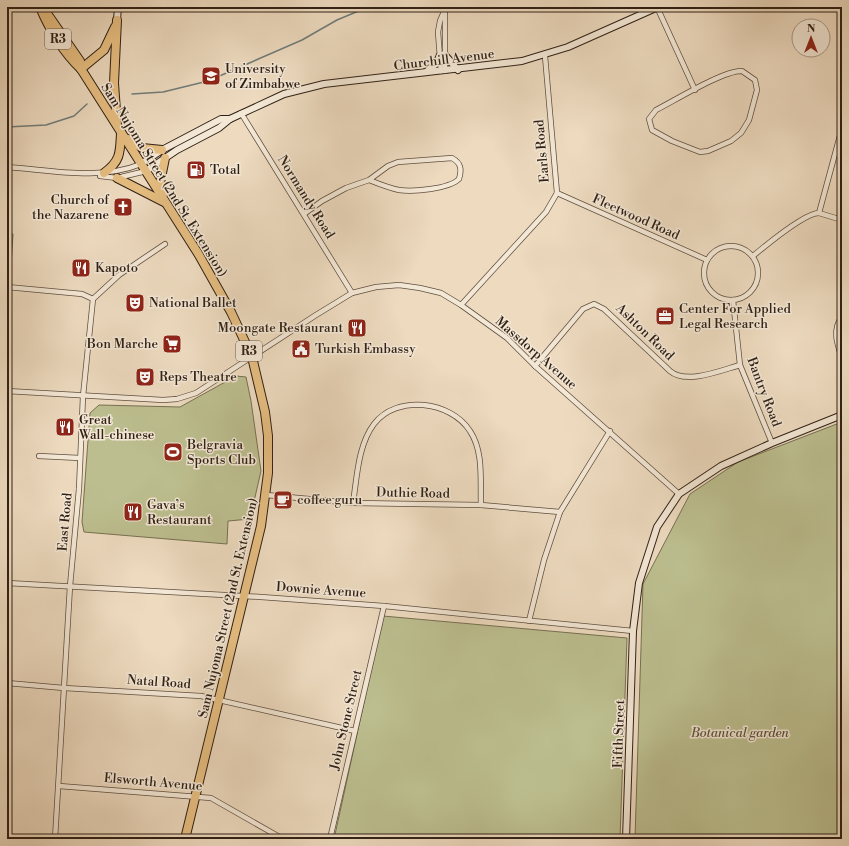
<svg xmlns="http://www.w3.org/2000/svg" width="849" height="846" viewBox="0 0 849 846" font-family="'Libre Bodoni',serif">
<rect width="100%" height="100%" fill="#eddabf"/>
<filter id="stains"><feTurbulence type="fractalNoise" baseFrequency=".005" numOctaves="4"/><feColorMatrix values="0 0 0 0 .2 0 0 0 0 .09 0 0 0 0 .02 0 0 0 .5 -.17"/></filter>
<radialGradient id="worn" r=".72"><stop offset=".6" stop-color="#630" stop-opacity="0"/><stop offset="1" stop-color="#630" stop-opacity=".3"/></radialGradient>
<!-- green -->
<g fill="#bcbe8f" stroke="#767052">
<polygon points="9,233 13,234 10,282 7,282 7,234"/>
<polygon points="236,376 246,377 251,401 261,471 250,519 228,521 227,544 84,532 82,522 90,413 99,405 180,407"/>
<polygon points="842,422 842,839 635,839 643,584 690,494 738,462"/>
<polygon points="383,616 627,638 620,839 334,839"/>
</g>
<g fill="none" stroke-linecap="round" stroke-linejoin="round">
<!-- stream -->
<g stroke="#717c79" stroke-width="1.5">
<polyline points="132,94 163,92 208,81 302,40 337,20 368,7"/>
<polyline points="7,127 46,125 74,116 87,104"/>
</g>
<!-- street casing -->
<g stroke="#5f4f40" stroke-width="6">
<g id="street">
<polyline points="657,7 695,90"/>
<polyline points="445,13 445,71"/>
<polyline points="441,71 438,32 440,21 446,7"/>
<path d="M742 71 755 80 757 90 749 120 741 133 731 141 708 151 700 152 672 141 652 130 649 119 656 110C674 101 724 70 742 71Z"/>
<polyline points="241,113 352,293"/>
<path d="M7 167C51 170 99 181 141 164"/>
<polyline points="100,176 117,178 146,171"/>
<polyline points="557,193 707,260"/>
<polyline points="819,213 842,220"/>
<path d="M304 214 322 201 346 188 369 180 388 166 398 162 452 158C461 163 462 169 459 179 449 189 413 192 399 190 389 188 379 184 369 180"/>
<circle cx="731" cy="273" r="27"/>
<path d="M753 256C765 246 805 213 819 213L842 128"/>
<polyline points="7,287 82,294 93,299"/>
<polyline points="733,300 740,365 772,443"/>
<polyline points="461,305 546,212 557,193 545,56"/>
<path d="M842 317C832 329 837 344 842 358"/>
<path d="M535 366 583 309 594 304 604 309 670 371C686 385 722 370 740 365"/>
<polyline points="7,391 163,400 177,399 196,393 316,315 352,293 376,287 399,285 420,288 441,293 461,305 507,338 535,366 679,494"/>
<polyline points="838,416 842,422"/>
<polyline points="39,456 80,458"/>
<polyline points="266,495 353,503 481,505 560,512"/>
<path d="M353 503C357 477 358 445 374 424 397 394 451 401 470 431 484 452 480 481 481 505"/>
<polyline points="7,583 261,597 384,606 633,631"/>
<polyline points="529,621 544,560 560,512 610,431"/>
<polyline points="7,683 64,688 201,696 355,731"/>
<polyline points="59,786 211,798 283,839"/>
<polyline points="55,839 70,586 79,489 83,396 93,299 119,275 165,244"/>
<polyline points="330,839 384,606"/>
</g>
</g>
<!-- secondary casing -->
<g stroke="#302116" stroke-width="8">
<g id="secondary">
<polyline points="117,20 118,7"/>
<polyline points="444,54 458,70"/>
<polyline points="426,72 436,64 440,55"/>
<polyline points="141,164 162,150 221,119 230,119 284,94 324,84 522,61 568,47 658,7"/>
<polyline points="146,171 177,150 219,128 230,119"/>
<polyline points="626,839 633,631 639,583 657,527 679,494 721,466 772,443 842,415"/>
</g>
</g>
<!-- highway casing -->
<g stroke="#302116" stroke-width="10">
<g id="highway">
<path d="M40 7C49 29 64 53 81 69L199 255 231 312 252 357 265 412 268 436V473L261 526 185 839"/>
<polyline points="44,9 80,61 81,69"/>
<polyline points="117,20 114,83 117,125"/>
<polyline points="81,69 104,50 115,27"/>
<polyline points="128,139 142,148 162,150"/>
<path d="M104 173C121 161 120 152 121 133"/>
<polyline points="117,178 164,202"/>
<polyline points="163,194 160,183 165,158"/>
</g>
</g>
<!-- street -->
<use href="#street" stroke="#f3e7d5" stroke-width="4.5"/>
<!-- secondary -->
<use href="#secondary" stroke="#f3e7d5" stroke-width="6"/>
<!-- highway -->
<use href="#highway" stroke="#e6bd80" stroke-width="8"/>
</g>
<!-- icons -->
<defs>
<g id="university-square" transform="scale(1)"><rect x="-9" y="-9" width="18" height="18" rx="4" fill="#8f2418" stroke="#f3e7d5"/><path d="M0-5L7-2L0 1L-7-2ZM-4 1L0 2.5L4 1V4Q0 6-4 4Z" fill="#fff"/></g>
<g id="fuel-square" transform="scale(1)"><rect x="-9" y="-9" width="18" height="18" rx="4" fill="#8f2418" stroke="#f3e7d5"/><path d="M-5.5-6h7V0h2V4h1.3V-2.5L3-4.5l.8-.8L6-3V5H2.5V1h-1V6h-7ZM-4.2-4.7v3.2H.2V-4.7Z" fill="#fff"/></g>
<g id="church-square" transform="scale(1)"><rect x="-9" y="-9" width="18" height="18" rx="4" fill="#8f2418" stroke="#f3e7d5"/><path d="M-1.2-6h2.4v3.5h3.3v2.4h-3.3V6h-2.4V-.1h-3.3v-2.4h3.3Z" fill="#fff"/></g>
<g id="restaurant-square" transform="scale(1)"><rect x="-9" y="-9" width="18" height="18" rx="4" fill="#8f2418" stroke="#f3e7d5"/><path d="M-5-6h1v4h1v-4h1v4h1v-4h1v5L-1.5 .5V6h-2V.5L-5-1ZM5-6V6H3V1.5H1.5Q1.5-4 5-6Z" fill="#fff"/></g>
<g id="theatre-square" transform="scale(1)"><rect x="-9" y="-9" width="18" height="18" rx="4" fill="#8f2418" stroke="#f3e7d5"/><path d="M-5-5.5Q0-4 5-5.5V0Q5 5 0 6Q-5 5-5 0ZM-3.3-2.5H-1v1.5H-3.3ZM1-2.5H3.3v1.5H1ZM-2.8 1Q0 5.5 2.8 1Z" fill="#fff"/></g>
<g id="office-square" transform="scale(1)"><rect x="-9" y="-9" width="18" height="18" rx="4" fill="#8f2418" stroke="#f3e7d5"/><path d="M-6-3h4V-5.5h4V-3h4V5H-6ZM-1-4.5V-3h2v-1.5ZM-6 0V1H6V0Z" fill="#fff"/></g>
<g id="supermarket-square" transform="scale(1)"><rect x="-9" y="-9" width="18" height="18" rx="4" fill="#8f2418" stroke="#f3e7d5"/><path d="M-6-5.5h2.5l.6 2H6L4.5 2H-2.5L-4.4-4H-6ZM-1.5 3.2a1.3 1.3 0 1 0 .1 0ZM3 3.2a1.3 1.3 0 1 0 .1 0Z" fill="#fff"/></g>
<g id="civic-square" transform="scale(1)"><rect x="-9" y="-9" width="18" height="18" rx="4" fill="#8f2418" stroke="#f3e7d5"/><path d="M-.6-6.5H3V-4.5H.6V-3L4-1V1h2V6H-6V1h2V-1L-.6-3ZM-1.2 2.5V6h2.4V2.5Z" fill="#fff"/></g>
<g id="stadium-square" transform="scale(1)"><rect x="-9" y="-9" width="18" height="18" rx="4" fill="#8f2418" stroke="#f3e7d5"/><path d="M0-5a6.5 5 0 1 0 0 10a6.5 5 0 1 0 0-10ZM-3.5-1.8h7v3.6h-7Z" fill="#fff"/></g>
<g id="cafe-square" transform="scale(1)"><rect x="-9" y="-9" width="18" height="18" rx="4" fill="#8f2418" stroke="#f3e7d5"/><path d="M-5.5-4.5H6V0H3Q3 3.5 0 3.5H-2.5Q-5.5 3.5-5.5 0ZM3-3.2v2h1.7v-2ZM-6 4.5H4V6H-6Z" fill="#fff"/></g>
</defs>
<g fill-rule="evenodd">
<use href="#university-square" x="211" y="76"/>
<use href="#fuel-square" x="196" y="170"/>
<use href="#church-square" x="123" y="207"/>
<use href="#restaurant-square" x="81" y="268"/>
<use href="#theatre-square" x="135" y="303"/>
<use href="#office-square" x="665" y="316"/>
<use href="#restaurant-square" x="357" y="328"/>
<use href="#supermarket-square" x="172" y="344"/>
<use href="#civic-square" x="301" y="349"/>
<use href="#theatre-square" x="145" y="377"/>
<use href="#restaurant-square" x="65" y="427"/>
<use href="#stadium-square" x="173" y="452"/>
<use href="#cafe-square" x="283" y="500"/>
<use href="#restaurant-square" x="133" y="512"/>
</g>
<g text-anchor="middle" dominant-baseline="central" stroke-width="3" stroke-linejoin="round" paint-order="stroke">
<!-- shield labels -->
<g fill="#f3e7d5" stroke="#6a5c4f" stroke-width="1">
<rect x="45" y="29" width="26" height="20" rx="3"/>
<rect x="236" y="341" width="26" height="20" rx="3"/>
</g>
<g font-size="12" font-weight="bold" fill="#302116">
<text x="58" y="39">R3</text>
<text x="249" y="351">R3</text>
</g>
<!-- street labels -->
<g font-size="13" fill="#302116" stroke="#f3e7d5">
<text transform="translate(444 60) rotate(-7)">Churchill Avenue</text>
<text transform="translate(542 151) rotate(-95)">Earls Road</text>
<text transform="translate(164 180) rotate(58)">Sam Nujoma Street (2nd St. Extension)</text>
<text transform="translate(306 197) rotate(58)">Normandy Road</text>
<text transform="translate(636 217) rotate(24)">Fleetwood Road</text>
<text transform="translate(645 332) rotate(44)">Ashton Road</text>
<text transform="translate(536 353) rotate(41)">Massdorp Avenue</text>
<text transform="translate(764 392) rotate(69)">Bantry Road</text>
<text transform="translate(413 493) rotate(1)">Duthie Road</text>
<text transform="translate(65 522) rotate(-85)">East Road</text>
<text transform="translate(321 590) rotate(4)">Downie Avenue</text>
<text transform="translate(228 608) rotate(-77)">Sam Nujoma Street (2nd St. Extension)</text>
<text transform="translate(159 682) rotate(4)">Natal Road</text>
<text transform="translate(346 720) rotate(-77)">John Stone Street</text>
<text transform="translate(619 734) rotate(-88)">Fifth Street</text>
<text transform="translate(153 782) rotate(5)">Elsworth Avenue</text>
</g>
<!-- poi labels -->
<g font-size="13" fill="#302116" stroke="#f3e7d5" text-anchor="start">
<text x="225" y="69">University<tspan x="225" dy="15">of Zimbabwe</tspan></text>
<text x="210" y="170">Total</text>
<text x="109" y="200" text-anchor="end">Church of<tspan x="109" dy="15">the Nazarene</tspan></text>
<text x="95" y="268">Kapoto</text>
<text x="149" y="303">National Ballet</text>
<text x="679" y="309">Center For Applied<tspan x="679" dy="15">Legal Research</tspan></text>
<text x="343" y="328" text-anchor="end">Moongate Restaurant</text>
<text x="158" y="344" text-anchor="end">Bon Marche</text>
<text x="315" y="349">Turkish Embassy</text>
<text x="159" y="377">Reps Theatre</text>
<text x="79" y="420">Great<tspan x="79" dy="15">Wall-chinese</tspan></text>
<text x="187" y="445">Belgravia<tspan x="187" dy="15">Sports Club</tspan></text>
<text x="297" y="500">coffee guru</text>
<text x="147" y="505">Gava’s<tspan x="147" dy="15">Restaurant</tspan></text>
</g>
<!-- park labels -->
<g font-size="13" font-style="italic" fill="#5a503a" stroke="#f3e7d5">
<text x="740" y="733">Botanical garden</text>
</g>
</g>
<!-- margin -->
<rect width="849" height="846" fill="none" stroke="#eddabf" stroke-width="24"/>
<rect x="8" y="8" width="833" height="830" fill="none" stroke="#302116" stroke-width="2"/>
<rect x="12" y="12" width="825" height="822" fill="none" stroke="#302116"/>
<!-- north arrow -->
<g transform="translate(811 38)"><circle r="19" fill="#f3e7d5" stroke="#a59889"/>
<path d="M0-3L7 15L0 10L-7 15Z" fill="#8f2418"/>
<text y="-6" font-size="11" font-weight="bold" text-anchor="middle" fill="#302116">N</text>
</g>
<rect width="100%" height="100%" filter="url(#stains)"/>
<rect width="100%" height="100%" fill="url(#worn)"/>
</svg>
